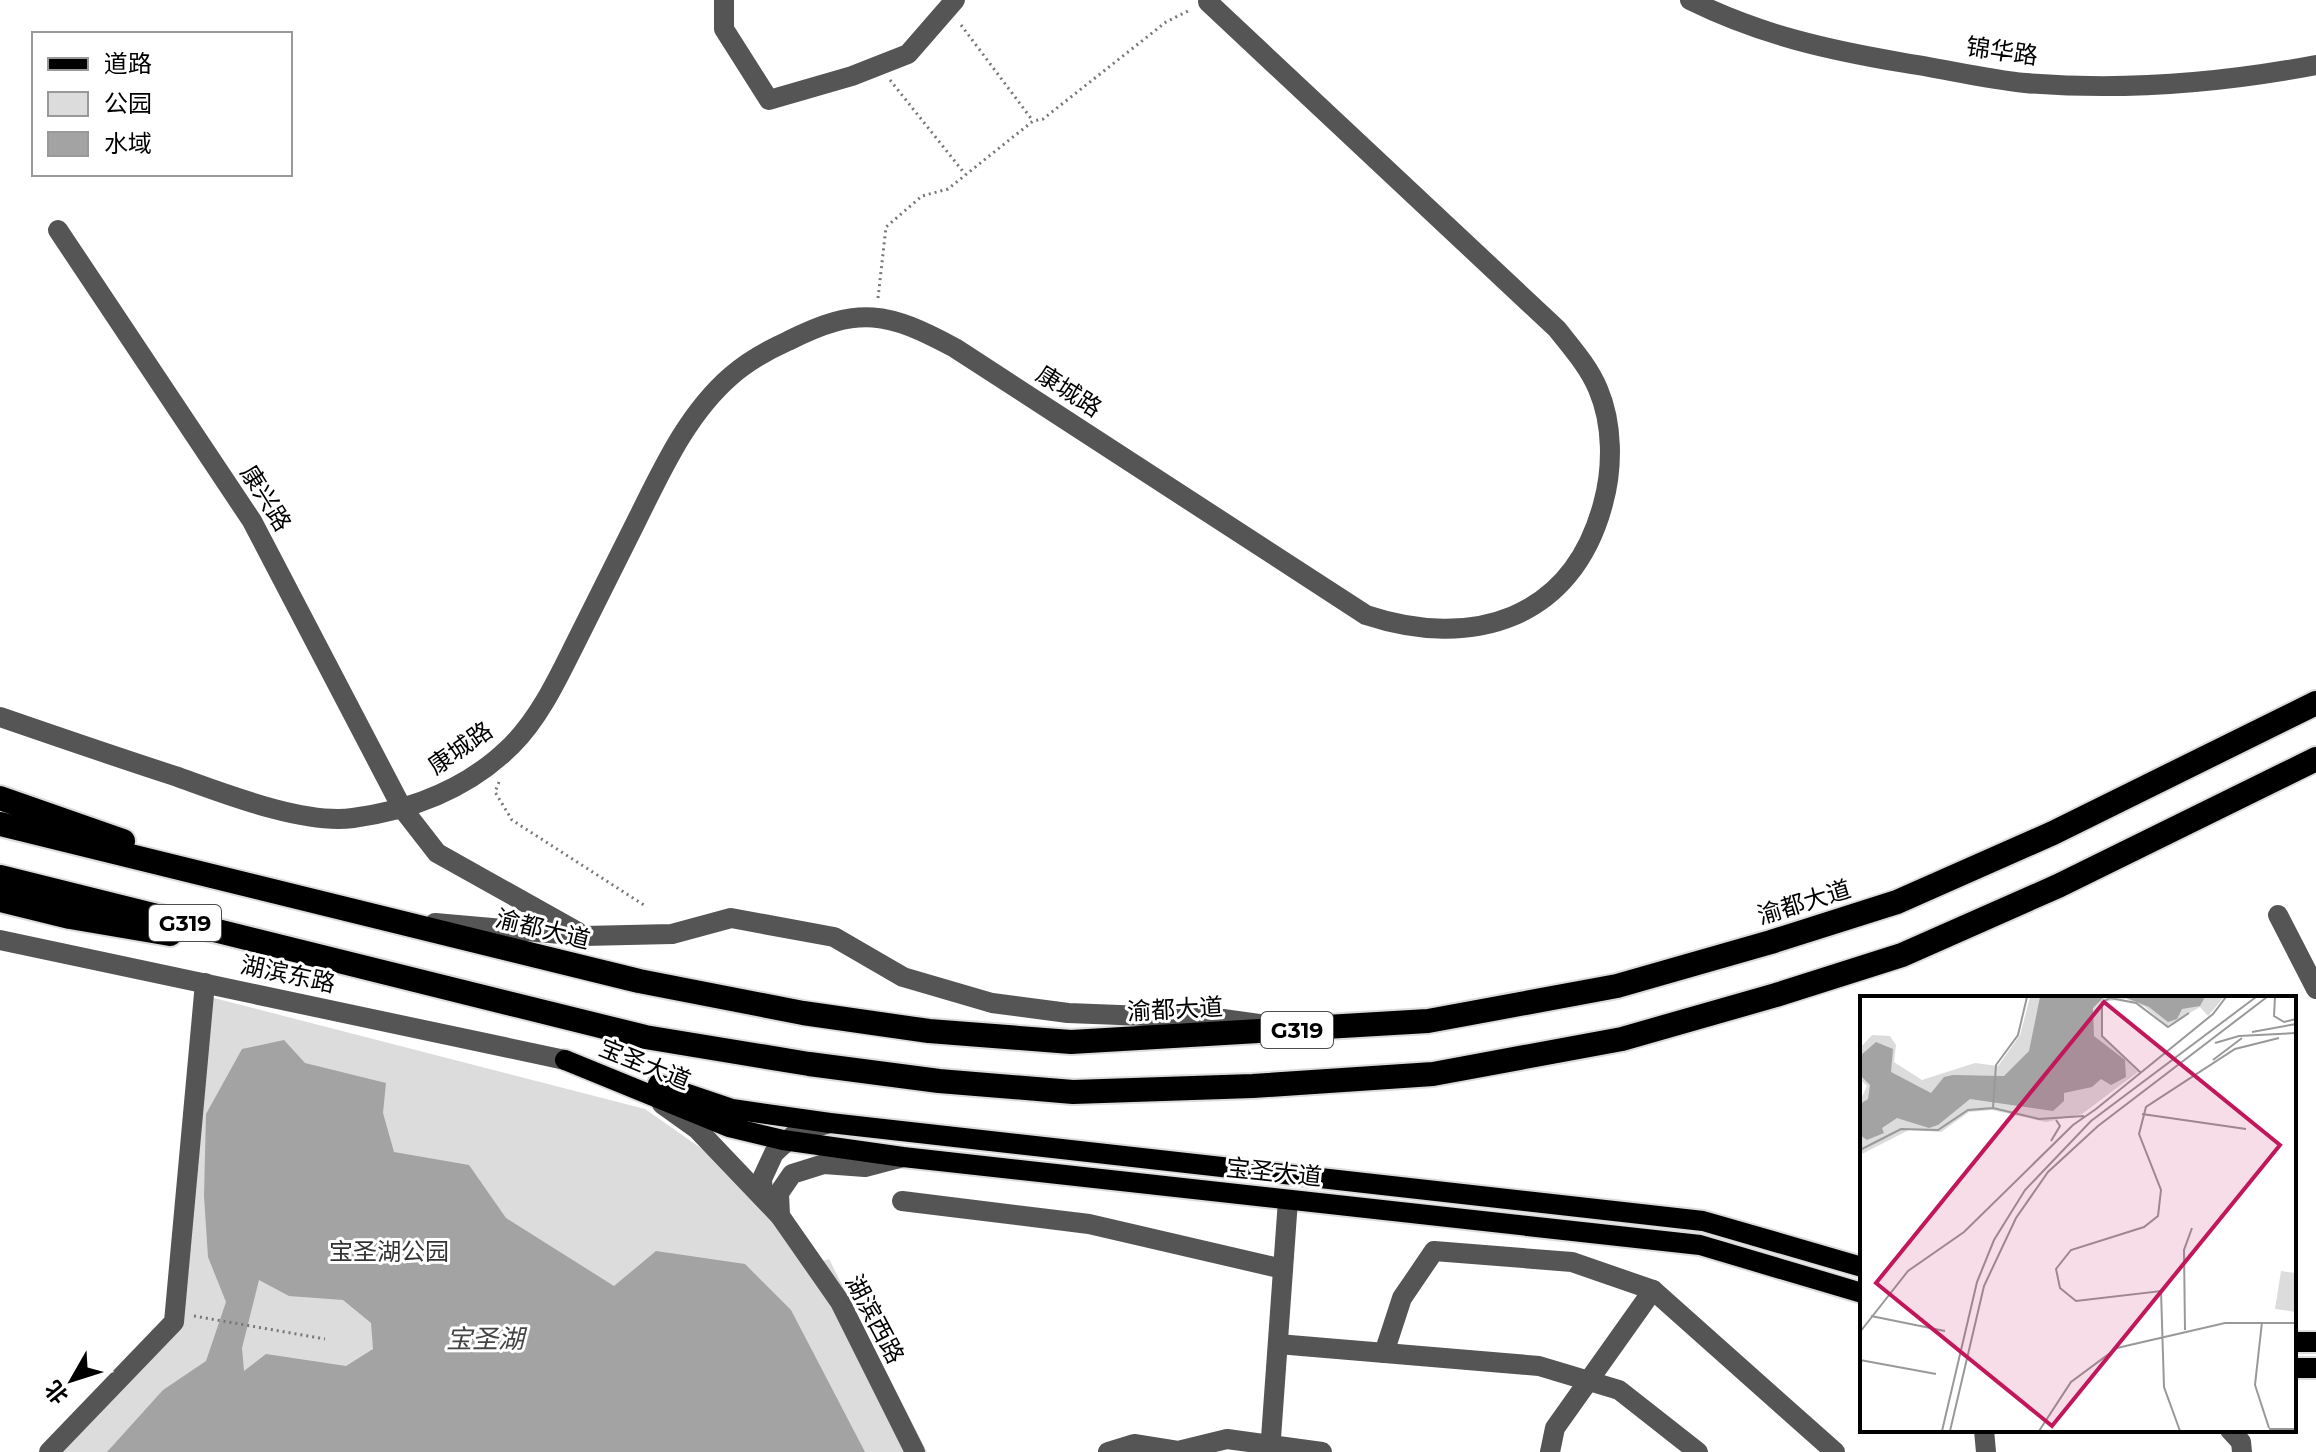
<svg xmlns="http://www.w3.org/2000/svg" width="2316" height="1452" viewBox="0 0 2316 1452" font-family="Montserrat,'Noto Sans SC',sans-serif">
<rect width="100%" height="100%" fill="#fff"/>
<!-- green -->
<polygon fill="#dcdcdc" points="210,997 645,1109 705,1151 776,1225 810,1265 829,1259 927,1452 57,1452 180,1326"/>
<!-- water -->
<path fill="#a3a3a3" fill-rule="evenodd" d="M284 1040 305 1063 386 1083 383 1113 394 1152 469 1165 506 1218 614 1286 656 1251 745 1264 791 1310 865 1452H107L163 1390 206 1361 226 1302 208 1257 204 1196 206 1114 242 1049ZM259 1280 289 1296 343 1300 371 1323 373 1349 346 1366 266 1354 244 1371 242 1348Z"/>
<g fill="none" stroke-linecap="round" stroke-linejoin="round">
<!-- major casing -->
<g stroke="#dbdbdb" stroke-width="24">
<g id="major">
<polyline points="565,1060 729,1127 783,1140 903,1157 1700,1245 1862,1293"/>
<polyline points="658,1084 732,1109 830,1123 1703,1221 1862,1267"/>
<polyline points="2294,1342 2316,1342"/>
<polyline points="2294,1368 2316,1368"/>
</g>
</g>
<!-- highway casing -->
<g stroke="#dbdbdb" stroke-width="28">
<g id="highway">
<polyline points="0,798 123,841"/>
<polyline points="0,824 639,981 803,1013 929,1031 1071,1042 1428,1021 1617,986 1771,942 1897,902 2053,833 2316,703"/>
<polyline points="0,877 645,1037 809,1064 939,1081 1073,1092 1253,1086 1433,1074 1622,1039 1776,995 1902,955 2058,886 2316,759"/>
<polyline points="0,900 70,917 170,934"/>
</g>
</g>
<!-- path -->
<g stroke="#777" stroke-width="3" stroke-dasharray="2 4" stroke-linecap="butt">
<polyline points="961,25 1033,121"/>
<polyline points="890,80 965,174"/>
<polyline points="878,298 886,227 922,196 948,189 1033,121 1043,119 1166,22 1190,10"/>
<polyline points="499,782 495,792 512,820 647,907"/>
<polyline points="194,1316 325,1339"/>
</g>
<!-- minor -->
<g stroke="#555" stroke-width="20">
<polyline points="724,0 724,29 769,100 852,76 908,54 955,0"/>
<path d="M1690 0C1761 35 1828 50 1905 63 1945 69 1985 79 2025 83 2122 91 2221 83 2316 65"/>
<polyline points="58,230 252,521 402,808 437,853 578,932"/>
<path d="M0 717C58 737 116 757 175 776 223 793 303 825 353 818 412 810 469 788 512 745 539 718 557 680 574 646 595 604 616 562 637 520 662 470 687 414 731 376 747 362 768 350 788 341 859 305 888 312 955 348L1366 615C1472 650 1572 620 1603 504 1613 468 1613 424 1598 389 1589 367 1572 348 1557 329L1208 2 1210 0"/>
<polyline points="2278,915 2316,989"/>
<polyline points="435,923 584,936 672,934 731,918 834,937 903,977 992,1003 1068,1013 1223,1019 1259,1024"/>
<polyline points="0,940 565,1060"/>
<polyline points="662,1104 697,1129 780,1216 840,1302 915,1452"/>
<polyline points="763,1197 762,1179 774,1153 796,1133 830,1123"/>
<polyline points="902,1201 1089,1224 1283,1269"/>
<polyline points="780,1216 779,1193 792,1174 824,1164 865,1167 903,1157"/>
<polyline points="1278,1344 1539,1366 1619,1390 1698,1452"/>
<polyline points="1384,1353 1402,1298 1434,1251 1572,1262 1653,1290 1835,1452"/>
<polyline points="1984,1430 1986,1452"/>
<polyline points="2230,1430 2241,1442 2242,1452"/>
<polyline points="49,1452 174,1322 205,983"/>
<polyline points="1108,1452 1134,1444 1178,1451 1227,1439 1322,1452"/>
<polyline points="1270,1452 1288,1200"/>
<polyline points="1550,1452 1555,1428 1653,1290"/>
</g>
<!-- major -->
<use href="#major" stroke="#000" stroke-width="20"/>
<!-- highway -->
<use href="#highway" stroke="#000" stroke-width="24"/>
</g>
<g text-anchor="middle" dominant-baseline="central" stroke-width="6" stroke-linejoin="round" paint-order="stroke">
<!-- shield labels -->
<g fill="#fff" stroke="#4c4c4c" stroke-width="2">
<rect x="149" y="905" width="72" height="36" rx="6"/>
<rect x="1261" y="1012" width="72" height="36" rx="6"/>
</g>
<g font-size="22" font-weight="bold" fill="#000">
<text x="185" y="923">G319</text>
<text x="1297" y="1030">G319</text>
</g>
<!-- street labels -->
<g font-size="24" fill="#000" stroke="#fff">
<text transform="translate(2002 51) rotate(8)">锦华路</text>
<text transform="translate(1069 391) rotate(33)">康城路</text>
<text transform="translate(266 498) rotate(58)">康兴路</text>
<text transform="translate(460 748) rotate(-35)">康城路</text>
<text transform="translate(1804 902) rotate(-17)">渝都大道</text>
<text transform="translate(543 929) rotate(14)">渝都大道</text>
<text transform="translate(288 974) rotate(12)">湖滨东路</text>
<text transform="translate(1175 1009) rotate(-3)">渝都大道</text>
<text transform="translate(645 1064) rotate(22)">宝圣大道</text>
<text transform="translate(1274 1172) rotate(6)">宝圣大道</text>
<text transform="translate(875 1319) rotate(62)">湖滨西路</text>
</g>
<!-- park labels -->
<g font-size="24" fill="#333" stroke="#fff">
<text x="389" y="1251">宝圣湖公园</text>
</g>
<!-- water labels -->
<g font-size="26" font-style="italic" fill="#444" stroke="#fff">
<text x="485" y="1339">宝圣湖</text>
</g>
</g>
<!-- overview -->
<g transform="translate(1860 996)">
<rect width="436" height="436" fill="#fff"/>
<path d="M170 1H364L348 20 340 11 307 30 285 11 266 3 241 6V40L278 76 222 118 186 126 132 114 109 116 81 136 49 134 0 159V105L7 90 0 83V52L12 39 30 40 36 49 34 66 62 84 115 67 138 70 160 39ZM421 275 436 277V316L415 313Z" fill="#dcdcdc"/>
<path d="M180 1H244L233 12 234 40 265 64 266 81 251 89 241 83 232 91 204 97V105L193 115 110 103 78 129 69 132 37 122 22 132 24 137 7 144 0 139V108L8 103 10 89 0 79V60L16 46 33 53 31 76 71 97 84 81 93 79 144 80 169 55ZM264 1H345L340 10 322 13 317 23 308 26 289 11Z" fill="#a3a3a3"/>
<path fill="none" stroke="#999" stroke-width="2" d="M167 1 158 39 136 69 133 112 179 123 224 120M415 1 414 20 424 26 436 23M392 36 436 28M355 47 379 40 436 37M353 64 382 42M281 77 242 40V6L250 2 276 7 308 31 329 17M236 113 353 18 366 1M282 118 386 133M191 145 200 130 196 124M0 154 41 133 78 134 108 114 133 112M11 320 85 335M402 326 395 389 409 432M325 334 324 254 332 232M0 336 48 275 104 236 213 129 236 113M0 364 76 378M409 433H436M82 435 117 286 134 244 165 194 231 125 396 1M90 435 124 290 156 222 188 176 238 130 407 1M179 435 211 386 257 352 365 327H436M320 435 304 391 301 295 216 305 200 292 196 273 211 254 284 231 298 220 301 194 279 138 286 111 375 53 419 42"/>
<path fill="#c2185b" fill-opacity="0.15" stroke="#c2185b" stroke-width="4" d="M244 6 420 149 192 430 16 287Z"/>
<rect width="436" height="436" fill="none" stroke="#000" stroke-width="4"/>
</g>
<!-- legend -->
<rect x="32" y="32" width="260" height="144" fill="#ffffff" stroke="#999999" stroke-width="2"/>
<rect x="48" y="58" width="40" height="12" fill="#000000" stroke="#999999" stroke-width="2"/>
<text x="104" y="72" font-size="24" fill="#000000">道路</text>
<rect x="48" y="92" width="40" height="24" fill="#dcdcdc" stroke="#999999" stroke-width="2"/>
<text x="104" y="112" font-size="24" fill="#000000">公园</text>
<rect x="48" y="132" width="40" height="24" fill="#a3a3a3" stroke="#999999" stroke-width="2"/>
<text x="104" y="152" font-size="24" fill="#000000">水域</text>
<!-- north arrow -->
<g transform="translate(72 1380) rotate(231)" stroke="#ffffff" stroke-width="6" paint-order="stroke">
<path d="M0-6L14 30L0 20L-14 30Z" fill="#000000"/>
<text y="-12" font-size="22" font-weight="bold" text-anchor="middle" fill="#000000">北</text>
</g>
</svg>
